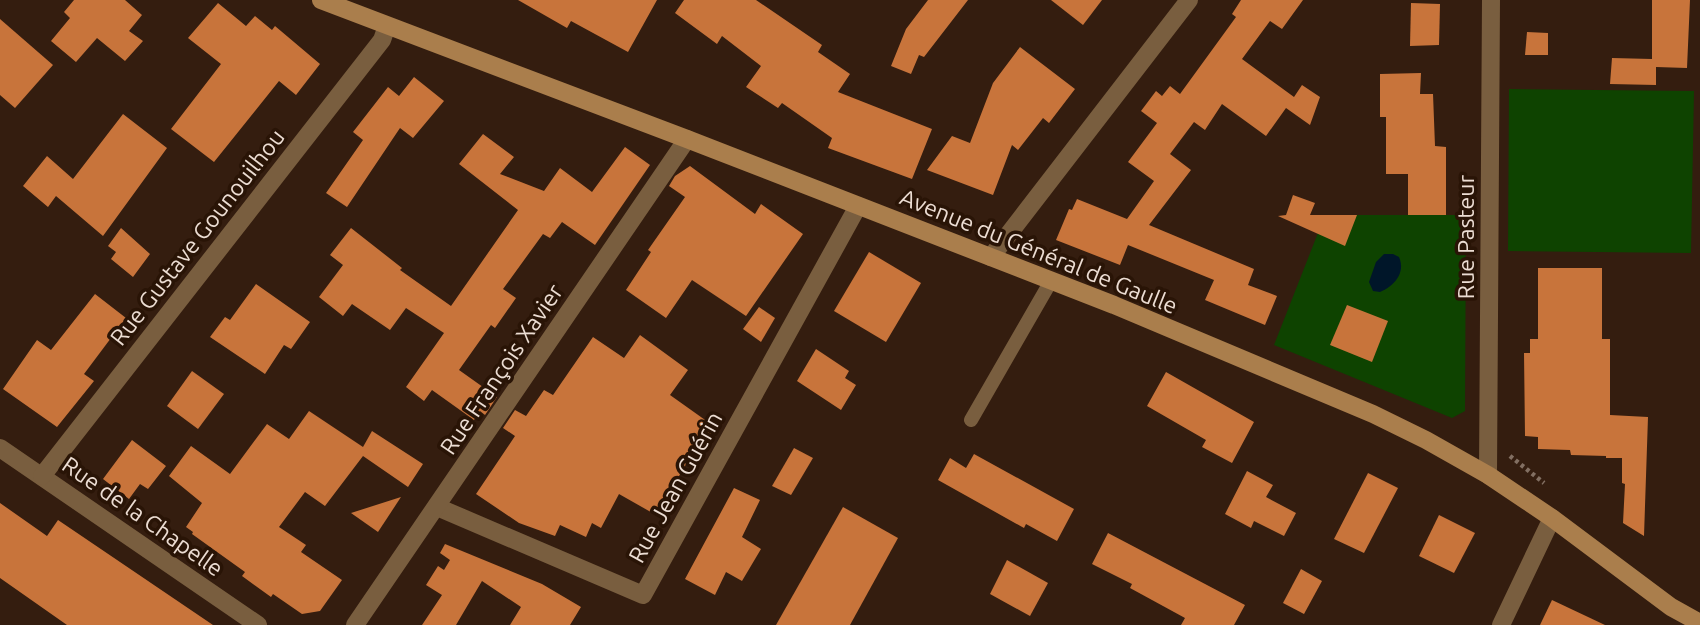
<svg xmlns="http://www.w3.org/2000/svg" width="1700" height="625" viewBox="0 0 1700 625" font-family="Ubuntu,sans-serif">
<rect width="100%" height="100%" fill="#341d0f"/>
<!-- green -->
<g fill="#0e4300">
<polygon points="1509,89 1694,91 1691,253 1508,251"/>
<polygon points="1325,215 1466,215 1465,411 1452,418 1274,345"/>
</g>
<!-- water -->
<path fill="#001629" d="M1384 254H1393L1399 257C1406 273 1394 286 1380 292L1373 291 1369 282 1376 262Z"/>
<!-- building -->
<g fill="#c8743b">
<polygon points="74,0 125,0 142,15 129,31 143,41 125,61 97,38 76,62 51,41 70,18 64,12"/>
<polygon points="518,0 657,0 628,52 571,21 567,28"/>
<polygon points="684,0 756,0 822,45 818,52 850,74 838,92 932,129 912,179 828,148 832,138 782,103 778,108 746,87 761,66 722,36 717,44 675,13"/>
<polygon points="928,0 968,0 924,57 919,55 911,74 891,66 906,29"/>
<polygon points="1051,0 1102,0 1083,25"/>
<polygon points="1241,0 1303,0 1282,29 1270,21 1242,59 1294,97 1302,85 1320,97 1310,125 1286,108 1266,136 1222,104 1205,130 1194,122 1170,154 1191,170 1149,225 1254,269 1248,285 1277,296 1265,325 1205,300 1214,280 1128,245 1120,265 1056,240 1069,209 1072,210 1077,199 1127,219 1154,181 1128,162 1157,123 1141,111 1156,91 1162,96 1170,86 1180,94 1236,17 1232,14"/>
<polygon points="1652,0 1690,0 1687,68 1656,67 1656,85 1610,84 1612,58 1652,59"/>
<polygon points="218,3 246,26 255,16 272,30 275,26 320,64 296,95 279,81 214,162 171,129 221,64 188,38"/>
<polygon points="1411,3 1440,4 1439,45 1410,46"/>
<polygon points="0,19 53,65 15,108 0,95"/>
<polygon points="1527,32 1548,33 1548,55 1525,55"/>
<polygon points="1020,47 1075,89 1049,123 1043,118 1018,150 1012,145 993,195 927,170 952,136 970,143 993,83"/>
<polygon points="1421,73 1420,94 1433,94 1435,146 1446,147 1446,215 1408,215 1408,174 1386,174 1386,117 1380,117 1380,74"/>
<polygon points="414,77 444,101 413,138 400,128 347,207 326,193 363,140 353,132 388,87 399,96"/>
<polygon points="123,114 167,148 103,236 56,196 48,207 23,186 47,156 73,179"/>
<polygon points="483,134 514,157 500,174 544,191 560,168 592,192 625,147 650,165 595,245 562,222 550,238 543,234 503,289 516,298 495,328 491,325 459,370 497,397 485,415 480,411 474,420 432,390 424,401 406,387 444,333 406,308 390,330 352,304 343,316 319,297 343,265 330,255 351,228 402,268 400,270 451,306 518,210 459,164"/>
<polygon points="690,166 755,214 761,204 803,234 746,316 692,280 666,318 626,290 651,252 648,250 685,197 669,186 675,176"/>
<polygon points="1293,195 1315,203 1310,215 1357,215 1345,246 1278,216 1286,215"/>
<polygon points="121,228 150,254 133,277 111,259 116,252 108,246"/>
<polygon points="869,252 921,283 886,342 834,311"/>
<polygon points="1538,268 1602,268 1602,339 1610,339 1610,415 1648,417 1644,536 1623,523 1625,484 1622,483 1622,458 1606,458 1606,456 1571,455 1570,450 1538,449 1538,437 1525,436 1524,353 1530,353 1530,339 1538,339"/>
<polygon points="256,284 310,322 291,349 284,345 265,374 210,337 225,317 230,320"/>
<polygon points="95,294 126,318 84,374 94,381 57,427 3,389 37,340 51,350"/>
<polygon points="1347,305 1388,321 1372,362 1330,345"/>
<polygon points="759,307 775,318 761,342 743,329"/>
<polygon points="640,335 688,370 670,395 715,427 698,458 692,454 656,515 619,494 601,528 592,523 586,537 560,525 555,536 519,523 476,494 515,436 503,428 515,410 526,416 544,390 553,395 593,337 624,358"/>
<polygon points="816,349 849,371 845,378 856,385 841,410 797,381"/>
<polygon points="192,371 224,394 198,429 167,406"/>
<polygon points="1166,372 1254,422 1232,463 1202,447 1206,440 1147,406"/>
<polygon points="309,411 363,447 372,431 423,464 408,487 363,456 325,506 305,492 279,527 306,545 301,552 342,580 320,611 302,614 273,594 271,597 242,576 245,572 192,534 193,532 186,527 202,503 169,476 191,446 230,474 267,424 289,439"/>
<polygon points="132,440 166,466 148,489 140,484 129,499 103,479"/>
<polygon points="794,448 813,458 791,495 772,486"/>
<polygon points="974,454 1074,509 1057,541 1026,524 1024,528 938,480 950,458 966,468"/>
<polygon points="1247,471 1273,485 1266,497 1296,513 1284,536 1254,521 1251,528 1225,514"/>
<polygon points="1368,473 1398,488 1364,553 1334,539"/>
<polygon points="734,488 760,500 742,537 761,549 742,581 726,572 715,595 685,579"/>
<polygon points="401,497 378,532 351,513"/>
<polygon points="0,503 47,536 58,520 213,625 67,625 0,578"/>
<polygon points="843,507 898,538 850,625 776,625"/>
<polygon points="1439,515 1475,533 1454,573 1419,556"/>
<polygon points="1108,533 1245,605 1234,625 1181,625 1185,618 1130,588 1132,584 1092,564"/>
<polygon points="445,544 542,584 581,607 570,625 510,625 521,607 482,581 456,625 422,625 442,595 426,585 438,566 444,570 450,560 440,553"/>
<polygon points="1007,560 1048,583 1030,616 990,594"/>
<polygon points="1301,569 1322,581 1304,614 1283,603"/>
<polygon points="1552,600 1605,625 1540,625"/>
</g>
<g fill="none" stroke-linecap="round" stroke-linejoin="round">
<!-- path -->
<polyline stroke="#826f62" stroke-width="4.5" stroke-dasharray="3.5 3.5" stroke-linecap="butt" points="1510,456 1544,483"/>
<!-- service -->
<polyline stroke="#795e3f" stroke-width="14" points="971,420 1051,281"/>
<!-- minor -->
<g stroke="#795e3f" stroke-width="18">
<polyline points="991,257 1189,0"/>
<polyline points="0,448 258,625"/>
<polyline points="1488,475 1491,0"/>
<polyline points="42,476 382,40 387,26"/>
<polyline points="437,507 643,595 858,206"/>
<polyline points="355,625 687,139"/>
<polyline points="1501,625 1552,518"/>
</g>
<!-- secondary -->
<polyline stroke="#aa7e4c" stroke-width="18" points="321,0 687,139 1114,305 1373,414 1426,440 1488,475 1552,518 1671,607 1700,623"/>
</g>
<g text-anchor="middle" dominant-baseline="central" stroke-width="7" stroke-linejoin="round" paint-order="stroke">
<!-- street labels -->
<g font-size="23" fill="#ecddd3" stroke="#291406">
<text transform="translate(197 237) rotate(-52)">Rue Gustave Gounouilhou</text>
<text transform="translate(1465 237) rotate(-90)">Rue Pasteur</text>
<text transform="translate(1039 251) rotate(22)">Avenue du Général de Gaulle</text>
<text transform="translate(501 369) rotate(-56)">Rue François Xavier</text>
<text transform="translate(675 487) rotate(-61)">Rue Jean Guérin</text>
<text transform="translate(143 516) rotate(35)">Rue de la Chapelle</text>
</g>
</g>
</svg>
